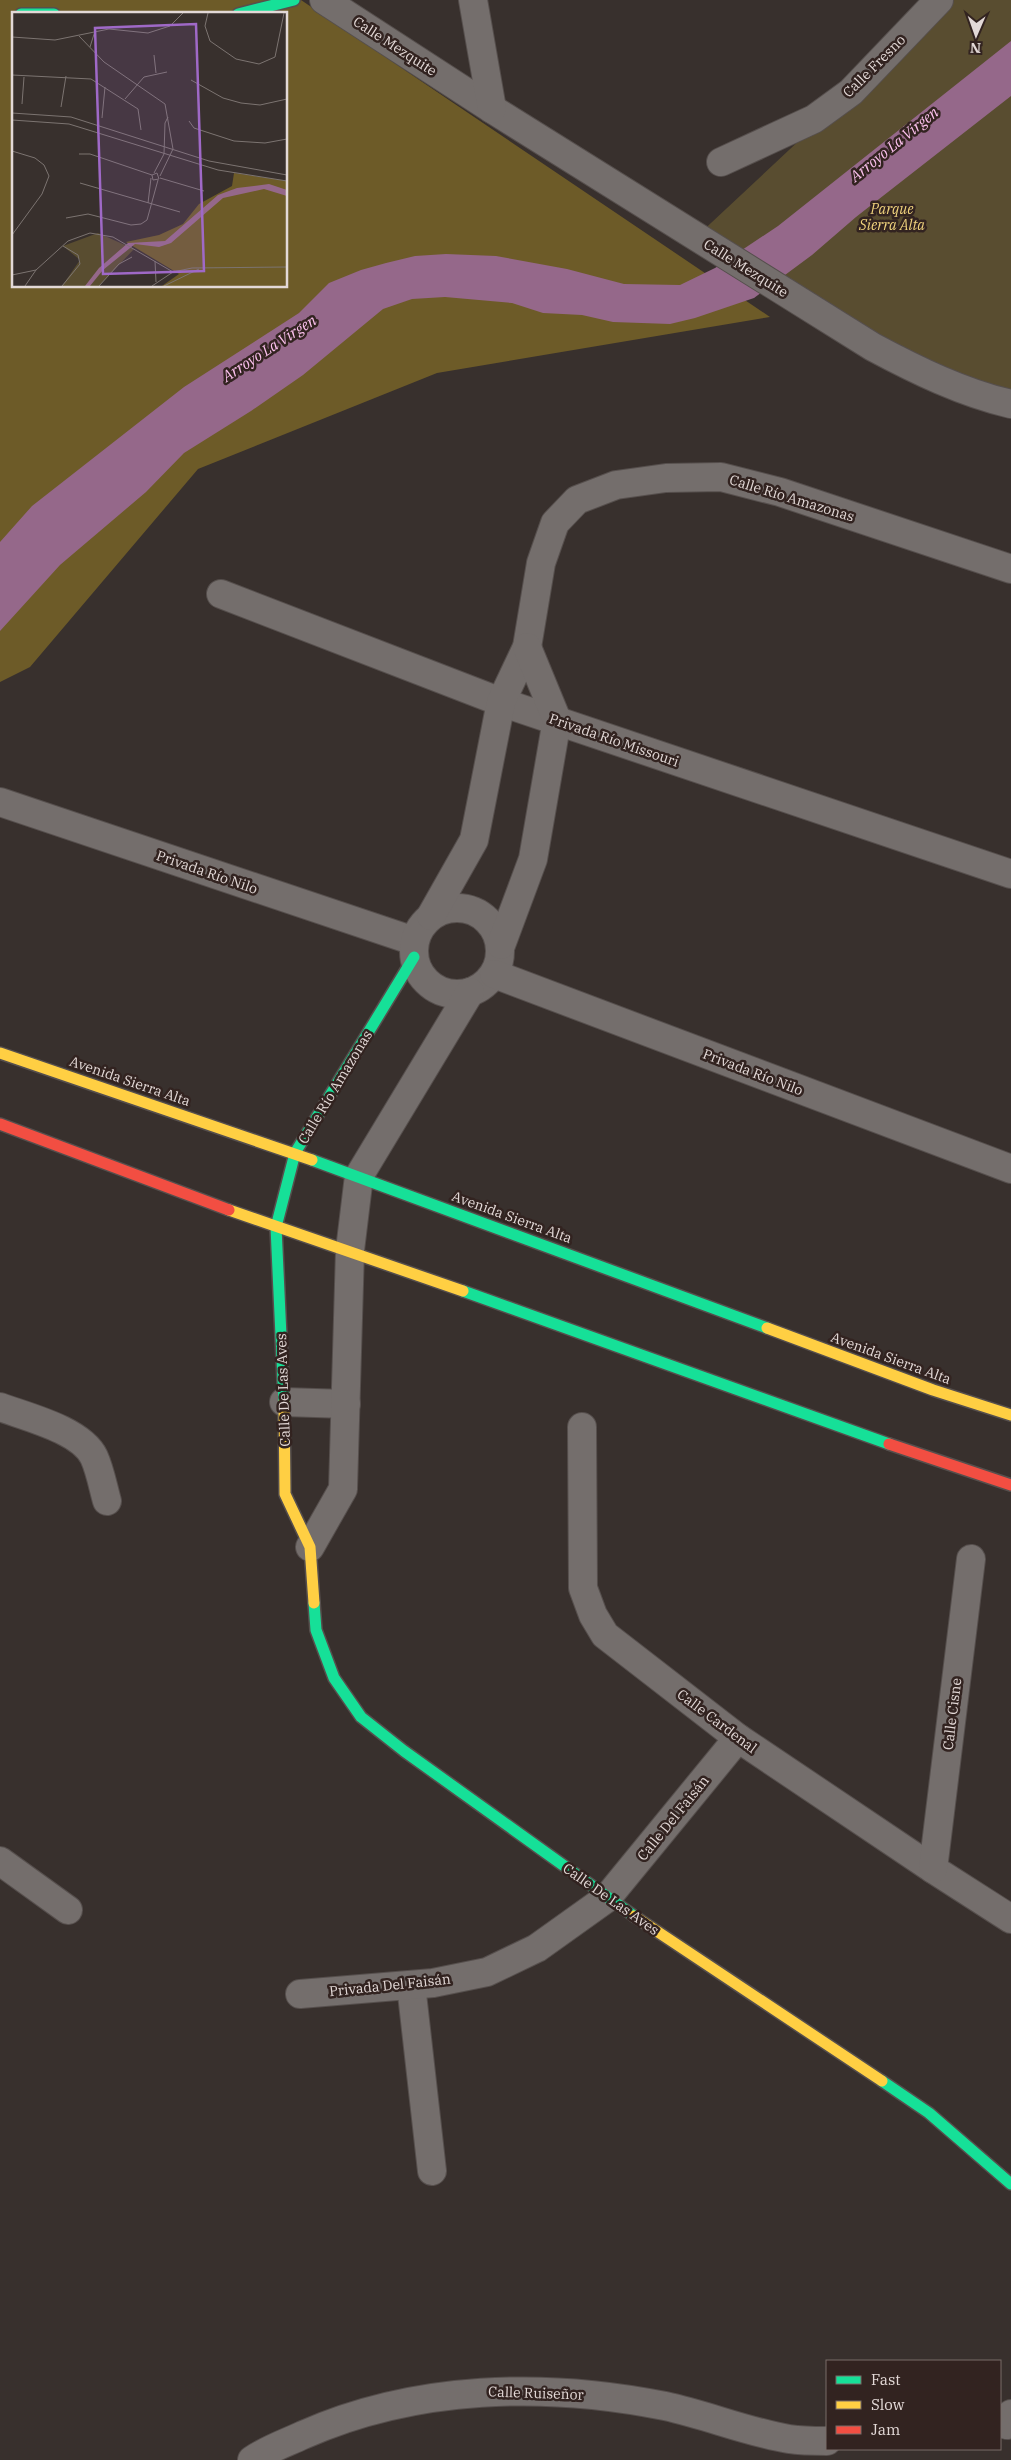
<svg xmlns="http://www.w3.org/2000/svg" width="1011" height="2460" viewBox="0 0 1011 2460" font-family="'IBM Plex Serif',serif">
<rect width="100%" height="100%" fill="#38302d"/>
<!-- green -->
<polygon fill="#594d30" points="939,0 1011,0 1011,404 988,399 696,237 851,92"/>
<!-- forest -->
<path fill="#6d5b28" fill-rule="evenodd" d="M0 0H301L770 317 437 373 198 469 30 667 0 682ZM14 14H286V286H14Z"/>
<!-- water -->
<polygon fill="#95688a" points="1011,41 1011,96 856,217 812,255 754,298 695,318 670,324 613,322 582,315 543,313 512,303 445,297 412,299 383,309 303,375 251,411 184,453 146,492 60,565 0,631 0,542 32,506 184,387 299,313 329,283 361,270 386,263 415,256 446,254 496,256 567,269 624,284 680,285 715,268 778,226"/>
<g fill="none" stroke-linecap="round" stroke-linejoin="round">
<!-- street casing -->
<g stroke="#564f4d" stroke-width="30">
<g id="street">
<path d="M324 0 492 109 873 347C916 370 963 393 1011 404"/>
<polyline points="473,0 492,109"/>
<polyline points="721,162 814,119 851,92 939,0"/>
<polyline points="221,594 501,702 1011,874"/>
<polyline points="0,802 414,941"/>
<circle cx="457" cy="951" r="43"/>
<polyline points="431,916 474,840 501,702 527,647 541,563 555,523 577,500 616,485 666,478 721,477 780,492 1011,569"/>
<polyline points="501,945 533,859 557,720 527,647"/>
<polyline points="494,974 1011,1169"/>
<polyline points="284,1402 346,1404"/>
<path d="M0 1407C27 1417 81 1430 94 1457 100 1470 103 1487 107 1501"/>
<polyline points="582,1427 583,1588 593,1615 605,1635 738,1738 933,1869 1011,1919"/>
<polyline points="310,1547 343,1489 350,1250 359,1176 470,992"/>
<polyline points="0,1861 68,1910"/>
<polyline points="933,1869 971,1559"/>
<polyline points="411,1985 432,2171"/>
<polyline points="300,1994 433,1983 487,1972 537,1948 607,1898 738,1738"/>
<polyline points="1007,2425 1011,2414"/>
<path d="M252 2460C268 2449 286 2443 303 2435 416 2385 545 2382 665 2406 707 2415 747 2432 789 2439 802 2441 815 2441 827 2441"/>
</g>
</g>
<!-- fast casing -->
<g stroke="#564f4d" stroke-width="14">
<g id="fast">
<polyline points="21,14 54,14"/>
<polyline points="238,14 294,0"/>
<polyline points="312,1160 767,1328"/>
<polyline points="463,1291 889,1444"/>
<polyline points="284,1402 276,1227 295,1153 414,957"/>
<polyline points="314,1603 316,1630 334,1678 361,1717 404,1751 634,1916"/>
<polyline points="882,2081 929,2113 1011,2184"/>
</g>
</g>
<!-- slow casing -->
<g stroke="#564f4d" stroke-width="14">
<g id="slow">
<polyline points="0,1053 312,1160"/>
<polyline points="229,1210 463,1291"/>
<polyline points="767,1328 933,1390 1011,1415"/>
<polyline points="284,1402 285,1494 310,1547 314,1603"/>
<polyline points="634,1916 882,2081"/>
</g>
</g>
<!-- jam casing -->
<g stroke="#564f4d" stroke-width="14">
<g id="jam">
<polyline points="0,1124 229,1210"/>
<polyline points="889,1444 1011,1485"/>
</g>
</g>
<!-- street -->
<use href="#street" stroke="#746e6c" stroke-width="28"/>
<!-- fast -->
<use href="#fast" stroke="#16e098" stroke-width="11"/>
<!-- slow -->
<use href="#slow" stroke="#ffcf43" stroke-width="11"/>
<!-- jam -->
<use href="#jam" stroke="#f24e42" stroke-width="11"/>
</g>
<g text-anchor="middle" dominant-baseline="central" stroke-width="5" stroke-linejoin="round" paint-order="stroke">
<!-- street labels -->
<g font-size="14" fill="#e3d9d7" stroke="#322320">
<text transform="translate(395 46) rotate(33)">Calle Mezquite</text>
<text transform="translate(874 66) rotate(-45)">Calle Fresno</text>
<text transform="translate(746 268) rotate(32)">Calle Mezquite</text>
<text transform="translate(792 498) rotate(17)">Calle Río Amazonas</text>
<text transform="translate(614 740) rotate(19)">Privada Río Missouri</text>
<text transform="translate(207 872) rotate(19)">Privada Río Nilo</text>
<text transform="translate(753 1072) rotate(21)">Privada Río Nilo</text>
<text transform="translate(130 1081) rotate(19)">Avenida Sierra Alta</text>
<text transform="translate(335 1087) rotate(-59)">Calle Río Amazonas</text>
<text transform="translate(512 1217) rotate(20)">Avenida Sierra Alta</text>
<text transform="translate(891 1358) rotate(20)">Avenida Sierra Alta</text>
<text transform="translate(283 1390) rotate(-92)">Calle De Las Aves</text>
<text transform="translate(952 1714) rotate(-83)">Calle Cisne</text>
<text transform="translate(717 1721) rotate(37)">Calle Cardenal</text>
<text transform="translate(673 1818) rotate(-51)">Calle Del Faisán</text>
<text transform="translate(611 1899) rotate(35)">Calle De Las Aves</text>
<text transform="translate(390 1985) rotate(-6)">Privada Del Faisán</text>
<text transform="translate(536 2393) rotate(2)">Calle Ruiseñor</text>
</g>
<!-- park labels -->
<g font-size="14" font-style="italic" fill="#f0d37d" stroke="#322320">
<text x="892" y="209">Parque<tspan x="892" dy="16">Sierra Alta</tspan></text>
</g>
<!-- water labels -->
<g font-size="15" font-style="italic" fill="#fdc2ef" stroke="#322320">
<text transform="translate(894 144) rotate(-39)">Arroyo La Virgen</text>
<text transform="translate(269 348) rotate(-33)">Arroyo La Virgen</text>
</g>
</g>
<!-- overview -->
<g transform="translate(12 12)">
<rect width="275" height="275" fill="#38302d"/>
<path d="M86 221 122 237 87 274H50L68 248 51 234Z" fill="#594d30"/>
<path d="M222 161 275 169V274H150L167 262 114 230 147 223 171 212 187 192 220 174Z" fill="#6d5b28"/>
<path d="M257 172 275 178V184L252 177 211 186 159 231 147 235 123 232 91 258 78 274H73L87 256 116 231 153 229 206 183 225 176Z" fill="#95688a"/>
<path fill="none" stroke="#7c7471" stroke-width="1" d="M196 1 193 14 198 29 224 47 247 52 263 45 272 1M67 24 92 50 153 92 161 137 148 164M0 25 43 28 97 17 136 21 158 14 171 1M78 35 83 19M142 43 144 61M0 63 79 67 126 97 129 118M179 68 211 86 229 91 248 93 275 87M113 87 132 65 155 60M10 92 12 65M49 95 54 64M0 101 59 105 197 149 275 163M90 106 93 75M0 108 57 112 206 158 275 169M177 109 182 116 222 129 253 131 275 127M0 139 23 146 32 153 37 164 30 182 0 223M67 142H78L140 163 145 161 147 167 141 168 140 163M142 161 152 142 153 111 156 105M148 166 192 179M68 171 168 200M136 191 139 166M54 206 76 202 119 213 129 212 135 208 146 168M143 249 144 270M0 263 24 258M13 274 24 258 56 229 78 221 101 225 161 260M50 274 68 252 66 243 51 234M87 274 107 252 120 245M140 274 161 260 180 256 275 255M152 274 187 257"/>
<path fill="#9f69c7" fill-opacity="0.15" stroke="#9f69c7" stroke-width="2.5" d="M184 12 192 259 91 262 83 16Z"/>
<rect width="275" height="275" fill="none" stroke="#e3d9d7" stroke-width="2.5"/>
</g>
<!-- legend -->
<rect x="826" y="2360" width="175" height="90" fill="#322320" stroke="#796c69"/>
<rect x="836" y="2376" width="25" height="8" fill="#16e098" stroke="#796c69"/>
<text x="871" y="2385" font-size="15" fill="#e3d9d7">Fast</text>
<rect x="836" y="2401" width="25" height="8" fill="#ffcf43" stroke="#796c69"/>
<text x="871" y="2410" font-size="15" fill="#e3d9d7">Slow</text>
<rect x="836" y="2426" width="25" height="8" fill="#f24e42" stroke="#796c69"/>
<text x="871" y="2435" font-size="15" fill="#e3d9d7">Jam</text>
<!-- north arrow -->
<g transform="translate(976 35) rotate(182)" stroke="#322320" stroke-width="4" paint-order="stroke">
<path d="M0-4L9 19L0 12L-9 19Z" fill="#e3d9d7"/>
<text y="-8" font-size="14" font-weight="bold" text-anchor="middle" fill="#e3d9d7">N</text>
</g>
</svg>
